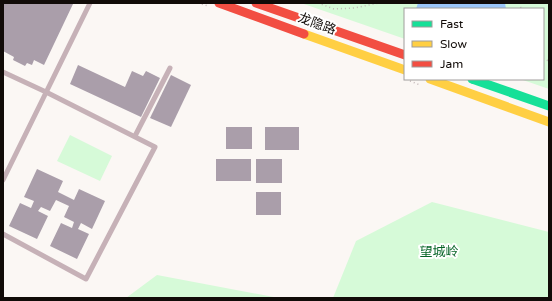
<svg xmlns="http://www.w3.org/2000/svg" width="552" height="301" viewBox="0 0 552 301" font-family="'Varela Round','Noto Sans SC',sans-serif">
<rect width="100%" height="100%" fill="#fbf7f4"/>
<!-- green -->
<g fill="#d6fad8">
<polygon points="301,3 549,3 549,89 520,79 543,79 543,9 405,9 405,39"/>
<polygon points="70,135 112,156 100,181 57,161"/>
<polygon points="432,202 549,232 549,298 333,298 356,241"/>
<polygon points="157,275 279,298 126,298"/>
</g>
<!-- water -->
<polygon fill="#9ac5f8" points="418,3 505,3 506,9 416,9"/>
<!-- building -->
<g fill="#aa9eaa">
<polygon points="4,3 73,4 44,65 34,60 32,65 27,63 25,66 13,60 14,57 3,51 3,5"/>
<polygon points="78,65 125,87 132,71 143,76 146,71 160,78 141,117 70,84"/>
<polygon points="171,75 191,85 171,127 150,118"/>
<rect x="226" y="127" width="26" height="22"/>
<rect x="265" y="127" width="34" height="23"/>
<rect x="216" y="159" width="35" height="22"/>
<rect x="256" y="159" width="26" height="24"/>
<polygon points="37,169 63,181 58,192 74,200 79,189 105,201 92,229 81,223 78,229 89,234 77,259 50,246 61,223 72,228 74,222 64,217 69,206 56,200 50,211 41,207 38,211 48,216 37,239 9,226 20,203 31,208 34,201 24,197"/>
<rect x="256" y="192" width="25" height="23"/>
</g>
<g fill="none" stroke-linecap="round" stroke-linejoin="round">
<!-- path -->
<g stroke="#c1b4b6" stroke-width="1.5" stroke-dasharray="1 3" stroke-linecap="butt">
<polyline points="198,3 208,6"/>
<polyline points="318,3 334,9 354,8 379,3"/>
<polyline points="520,3 521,9"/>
<polyline points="543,59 549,61"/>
<polyline points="410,81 420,85"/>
</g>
<!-- lane -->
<g stroke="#c6b1b7" stroke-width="5">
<polyline points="3,72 46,92 155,147 86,279 3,234"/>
<polyline points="135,136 170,68"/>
<polyline points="3,180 90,3"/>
</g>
<!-- fast -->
<polyline stroke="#16e098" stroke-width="9" points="472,79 549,106"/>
<!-- slow -->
<g stroke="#ffcf43" stroke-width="9">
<polyline points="304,34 405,70"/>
<polyline points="430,79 549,122"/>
</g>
<!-- jam -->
<g stroke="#f24e42" stroke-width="9">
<polyline points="219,3 304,34"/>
<polyline points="256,3 405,55"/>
</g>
</g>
<g text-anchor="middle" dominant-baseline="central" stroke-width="4" stroke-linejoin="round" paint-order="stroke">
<!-- street labels -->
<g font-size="13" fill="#110b08" stroke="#fff">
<text transform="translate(317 24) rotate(20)">龙隐路</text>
</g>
<!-- park labels -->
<g font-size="13" fill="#076528" stroke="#fff">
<text x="439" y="252">望城岭</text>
</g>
</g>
<!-- border -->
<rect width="552" height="301" fill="none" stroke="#110b08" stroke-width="8"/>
<!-- legend -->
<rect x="404" y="8" width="140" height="72" fill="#ffffff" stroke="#a09d9c"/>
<rect x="412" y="21" width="20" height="6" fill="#16e098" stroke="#a09d9c"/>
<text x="440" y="28" font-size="12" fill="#110b08">Fast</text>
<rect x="412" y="41" width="20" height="6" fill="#ffcf43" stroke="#a09d9c"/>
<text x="440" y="48" font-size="12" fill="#110b08">Slow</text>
<rect x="412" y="61" width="20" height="6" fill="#f24e42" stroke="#a09d9c"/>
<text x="440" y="68" font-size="12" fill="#110b08">Jam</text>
</svg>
